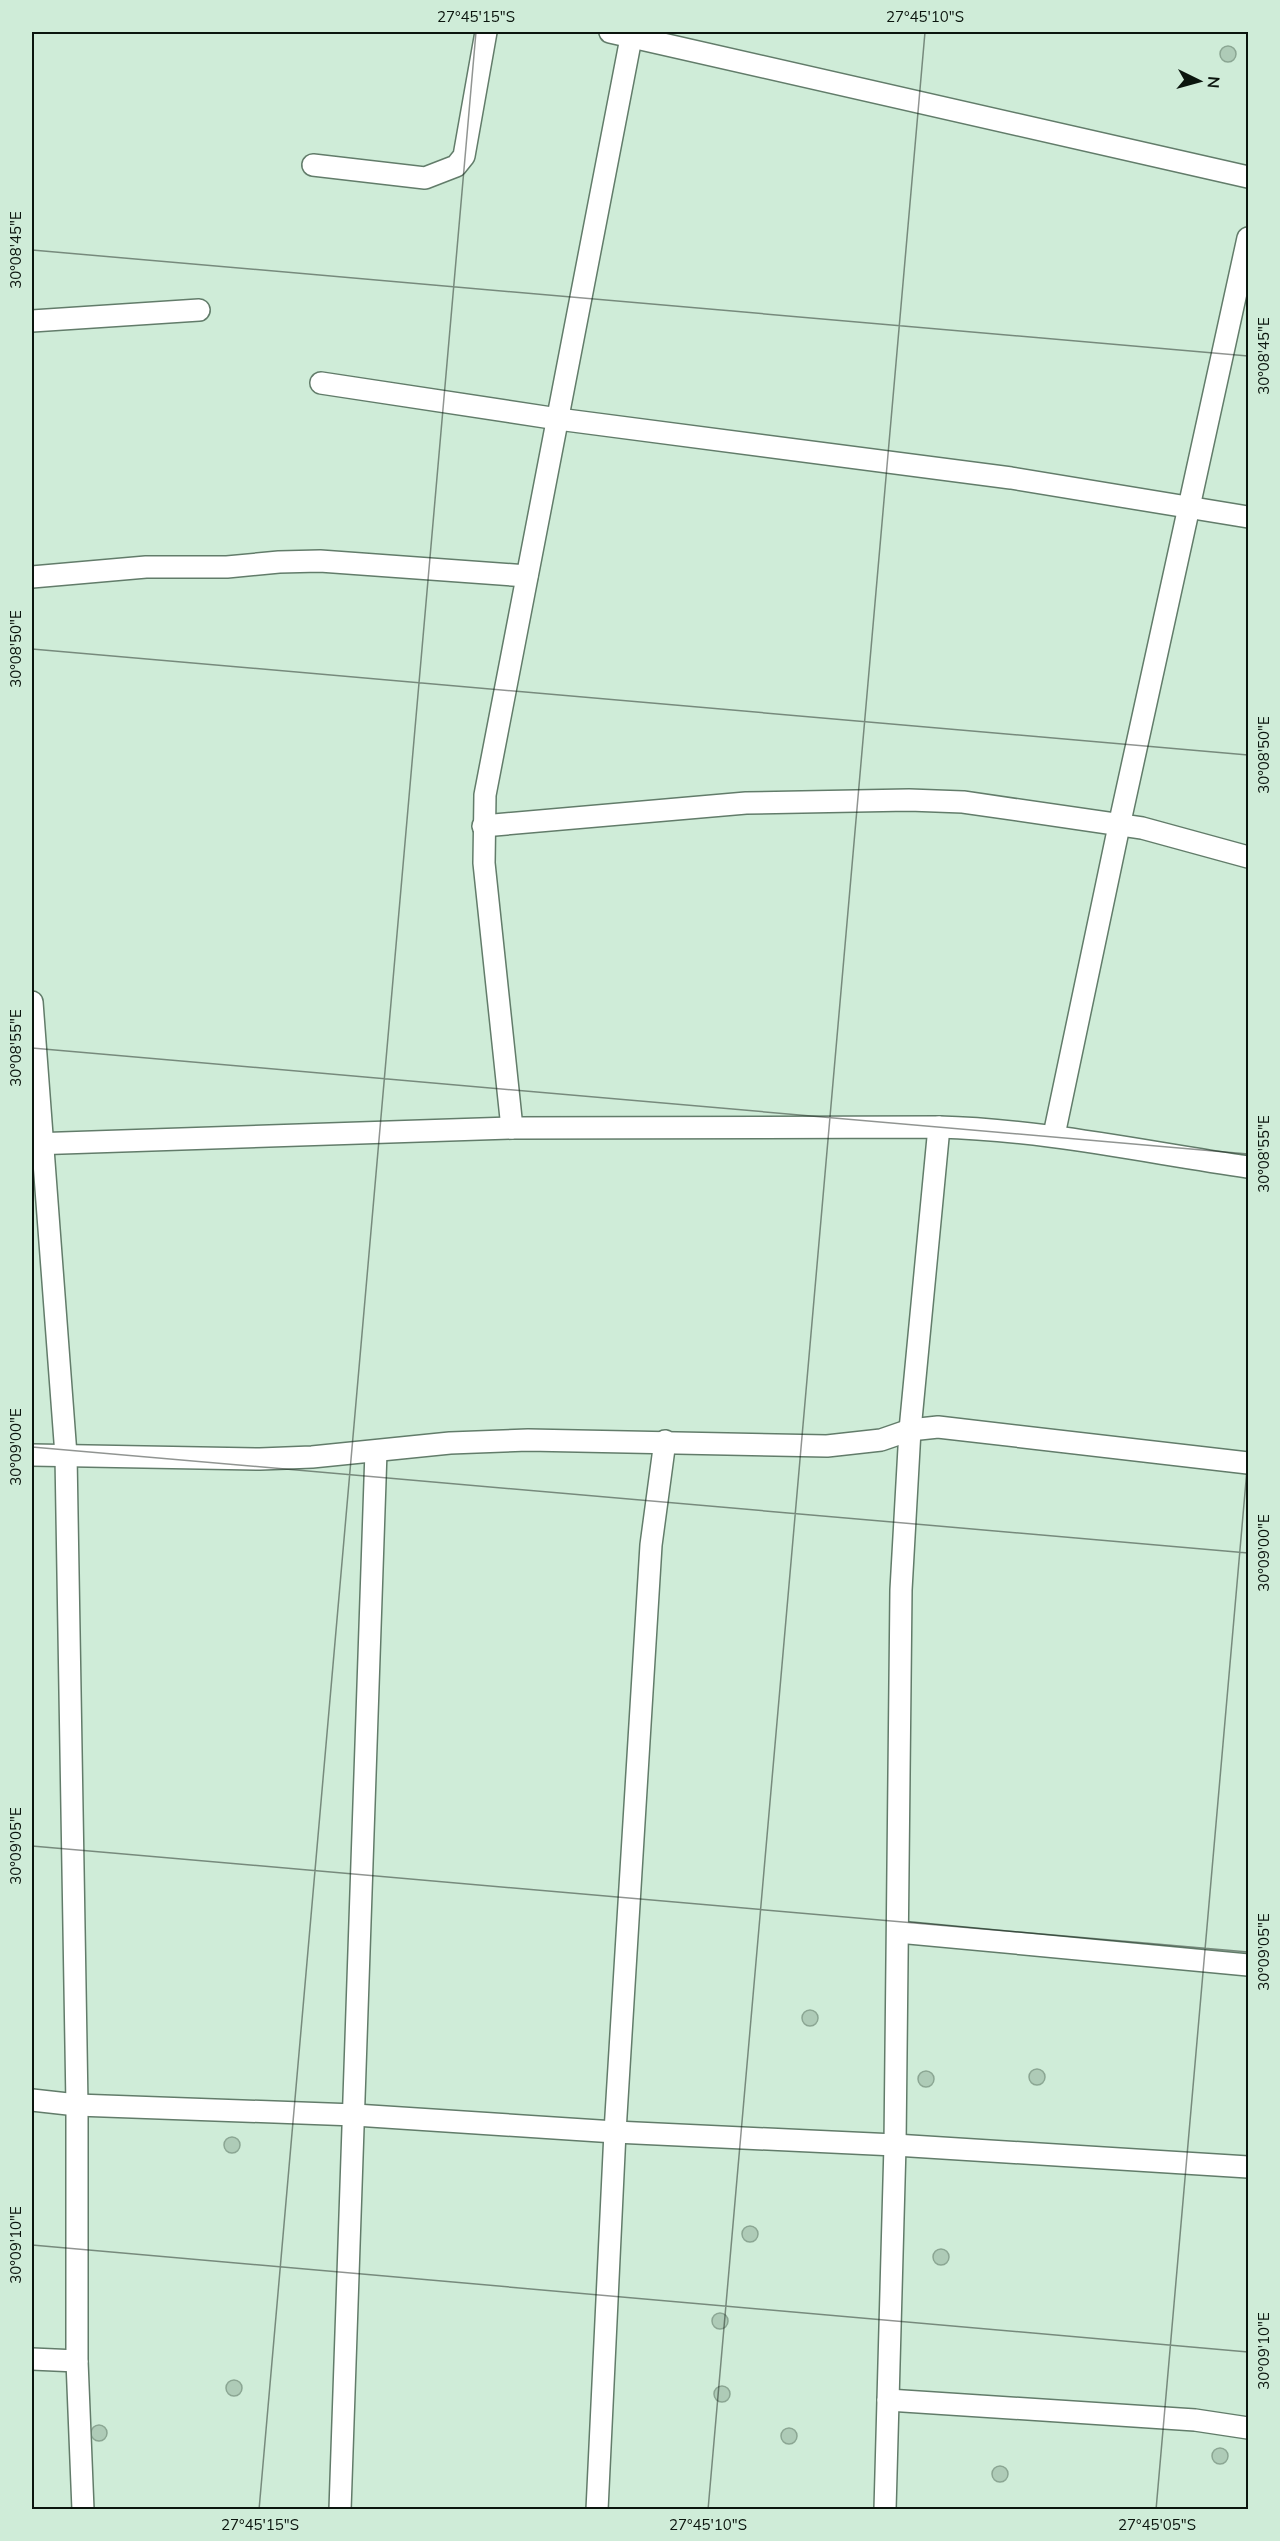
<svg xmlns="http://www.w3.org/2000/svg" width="1280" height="2541" viewBox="0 0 1280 2541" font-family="Mulish,sans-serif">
<rect width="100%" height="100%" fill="#cfecd8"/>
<!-- building -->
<g fill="#aecbb7" stroke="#8ba693" stroke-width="1.5">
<circle cx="1228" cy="54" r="8"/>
<circle cx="810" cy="2018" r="8"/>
<circle cx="1037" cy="2077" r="8"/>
<circle cx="926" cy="2079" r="8"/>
<circle cx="232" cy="2145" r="8"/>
<circle cx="750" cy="2234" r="8"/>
<circle cx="941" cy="2257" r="8"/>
<circle cx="720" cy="2321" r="8"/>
<circle cx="234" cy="2388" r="8"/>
<circle cx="722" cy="2394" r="8"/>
<circle cx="99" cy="2433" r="8"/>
<circle cx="789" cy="2436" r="8"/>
<circle cx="1220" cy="2456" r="8"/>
<circle cx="1000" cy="2474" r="8"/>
</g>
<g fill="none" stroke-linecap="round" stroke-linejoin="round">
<!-- minor casing -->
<g stroke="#627c6a" stroke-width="24">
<g id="minor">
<polyline points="610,32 1248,177"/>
<polyline points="313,165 425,178 456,166 464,156 486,32"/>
<polyline points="32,321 199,310"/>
<polyline points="321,383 558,419 1011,478 1248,517"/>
<polyline points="32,577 146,567 227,567 279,562 320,561 527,576"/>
<polyline points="483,826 746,803 909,800 963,802 1142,828 1248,857"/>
<polyline points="32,1002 66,1455 77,2105 77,2361 83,2510"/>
<polyline points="512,1128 484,863 485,795 631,38"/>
<polyline points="1054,1135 1119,826 1248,238"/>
<path d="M32 1144 512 1128 939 1127C1045 1130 1144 1152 1248 1167"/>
<polyline points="32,1455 260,1459 312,1457 450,1443 528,1440 827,1446 881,1440 910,1430 938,1427 1248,1463"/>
<polyline points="898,1932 1248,1965"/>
<polyline points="32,2100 77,2105 355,2115 615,2132 895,2145 1248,2167"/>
<polyline points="32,2359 77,2361"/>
<polyline points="888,2400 1195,2420 1248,2428"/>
<polyline points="340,2510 376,1451"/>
<polyline points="597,2510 615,2132 651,1545 665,1441"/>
<polyline points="885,2510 895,2145 901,1590 910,1430 939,1127"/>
</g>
</g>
<!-- minor -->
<use href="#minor" stroke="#fff" stroke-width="21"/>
</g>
<!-- ticks -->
<path fill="none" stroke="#0b150e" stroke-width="1.5" stroke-opacity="0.45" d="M32 250 1248 356M32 649 1248 755M32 1048 1248 1154M32 1447 1248 1553M32 1846 1248 1952M32 2245 1248 2352M259 2510 476 32M708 2510 925 32M1156 2510 1248 1458"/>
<!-- border -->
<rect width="1280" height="2541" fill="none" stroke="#cfecd8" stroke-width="66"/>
<!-- north arrow -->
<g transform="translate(1199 81) rotate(95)" stroke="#cfecd8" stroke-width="4.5" paint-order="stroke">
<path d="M0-4.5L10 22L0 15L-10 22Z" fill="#0b150e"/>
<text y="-9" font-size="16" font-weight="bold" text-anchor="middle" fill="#0b150e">N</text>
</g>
<rect x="33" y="33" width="1214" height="2475" fill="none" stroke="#0b150e" stroke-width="2"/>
<g font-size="15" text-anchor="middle" fill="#0b150e">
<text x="476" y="22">27°45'15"S</text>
<text x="925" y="22">27°45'10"S</text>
<text transform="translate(16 250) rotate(-90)" y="5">30°08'45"E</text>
<text transform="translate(1264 356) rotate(-90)" y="5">30°08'45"E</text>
<text transform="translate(16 649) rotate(-90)" y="5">30°08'50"E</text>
<text transform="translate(1264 755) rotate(-90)" y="5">30°08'50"E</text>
<text transform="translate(16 1048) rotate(-90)" y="5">30°08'55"E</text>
<text transform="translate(1264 1154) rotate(-90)" y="5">30°08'55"E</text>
<text transform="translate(16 1447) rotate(-90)" y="5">30°09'00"E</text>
<text transform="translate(1264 1553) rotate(-90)" y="5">30°09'00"E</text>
<text transform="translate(16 1846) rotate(-90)" y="5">30°09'05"E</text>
<text transform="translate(1264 1952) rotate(-90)" y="5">30°09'05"E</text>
<text transform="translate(16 2245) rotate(-90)" y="5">30°09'10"E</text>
<text transform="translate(1264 2351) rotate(-90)" y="5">30°09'10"E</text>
<text x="260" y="2530">27°45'15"S</text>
<text x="708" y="2530">27°45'10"S</text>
<text x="1157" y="2530">27°45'05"S</text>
</g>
</svg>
